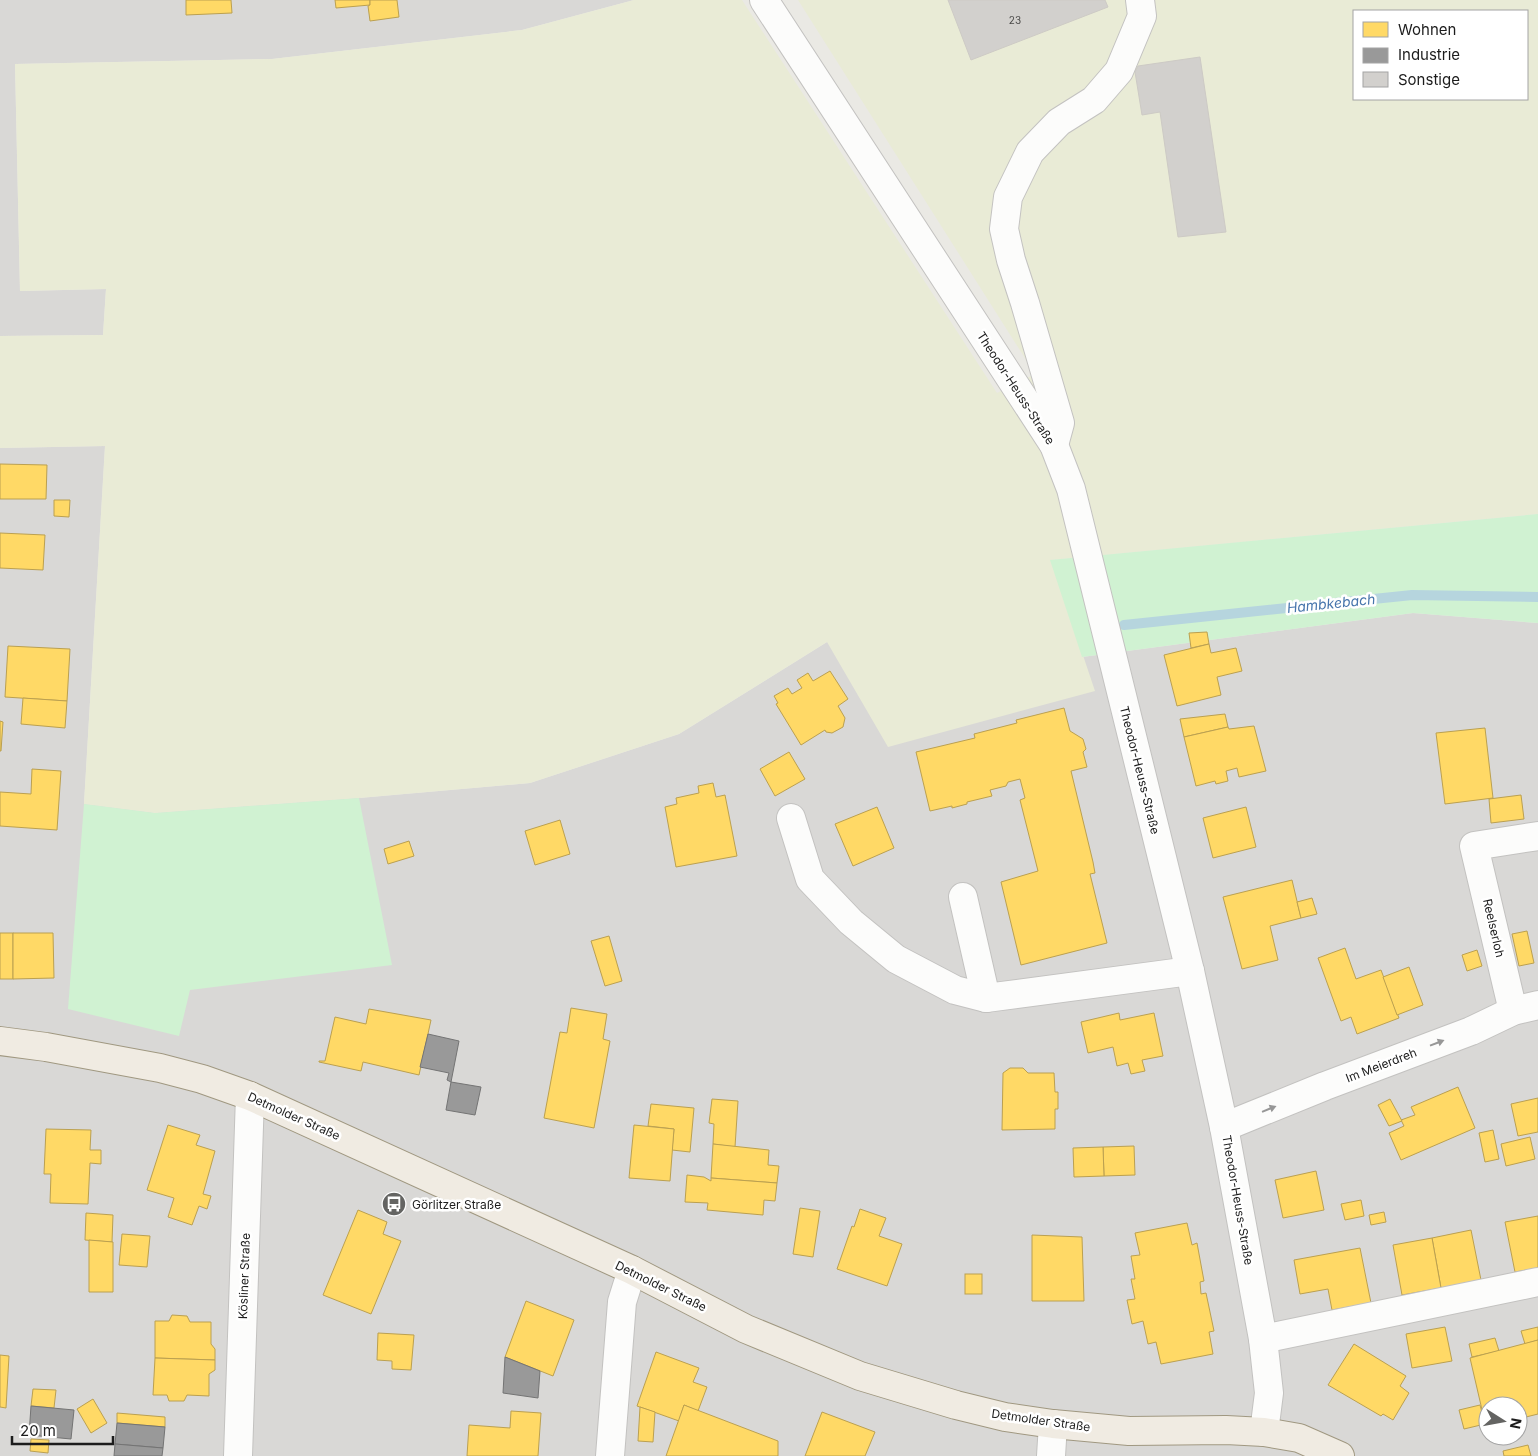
<svg xmlns="http://www.w3.org/2000/svg" width="1538" height="1456" viewBox="0 0 1538 1456" font-family="Inter,sans-serif">
<rect width="100%" height="100%" fill="#eae9e4"/>
<!-- residential -->
<g fill="#d9d8d6" fill-rule="evenodd">
<polygon points="0,0 634,0 522,30 272,59 15,64 20,291 106,289 103,335 0,336"/>
<path d="M105 446 84 804 155 813 359 798 530 783 679 734 827 642 1094 691 1082 657 1413 613 1538 623V1456H0V448ZM1488 1406H1518V1436H1488Z"/>
</g>
<!-- farmland -->
<path fill="#e9ebd6" fill-rule="evenodd" d="M634 0H742L997 393 1035 374 798 0H1538V514L1051 560 1095 691 888 747 827 642 679 734 530 783 359 798 155 813 84 804 105 446 0 448V336L103 335 106 289 20 291 15 64 272 59 522 30ZM1354 11H1527V99H1354Z"/>
<!-- park -->
<g fill="#d0f2d2">
<polygon points="1538,514 1538,623 1413,613 1082,657 1050,560"/>
<polygon points="359,798 392,965 190,990 179,1036 68,1009 84,804 155,813"/>
</g>
<!-- homes -->
<g fill="#ffd966" stroke="#bba050">
<polygon points="186,0 231,0 232,13 186,15"/>
<polygon points="335,0 370,0 370,5 336,8"/>
<polygon points="370,0 397,0 399,17 370,21 368,6 370,5"/>
<polygon points="0,464 47,465 46,499 0,499"/>
<polygon points="54,500 70,500 69,517 54,516"/>
<polygon points="0,533 45,535 43,570 0,568"/>
<polygon points="1207,632 1209,644 1191,648 1189,633"/>
<polygon points="1209,644 1211,653 1236,648 1242,671 1217,677 1221,695 1177,706 1164,655"/>
<polygon points="8,646 70,649 67,701 5,697"/>
<polygon points="830,671 848,699 838,706 845,718 843,727 832,733 826,732 825,730 801,745 776,704 778,703 774,696 788,688 792,694 802,688 797,680 808,673 813,681"/>
<polygon points="23,698 67,701 65,728 21,724"/>
<polygon points="1064,708 1070,731 1083,739 1086,749 1083,752 1087,767 1071,771 1093,862 1095,873 1090,874 1107,943 1021,965 1001,882 1038,871 1020,800 1025,798 1020,779 1008,782 1006,786 990,790 992,796 967,802 967,804 952,808 952,806 930,811 916,752 975,738 974,734 1017,723 1016,720"/>
<polygon points="1225,714 1228,727 1184,737 1180,719"/>
<polygon points="0,721 3,722 1,751 0,751"/>
<polygon points="1254,726 1266,771 1239,777 1237,768 1226,771 1228,781 1216,784 1215,781 1196,786 1184,737 1228,727 1229,729"/>
<polygon points="1485,728 1493,798 1445,804 1436,733"/>
<polygon points="789,752 805,779 775,796 760,769"/>
<polygon points="32,769 61,771 57,830 0,826 0,792 31,794"/>
<polygon points="713,783 716,797 725,795 737,856 676,867 665,807 677,804 676,798 699,793 698,786"/>
<polygon points="1521,795 1524,819 1491,823 1489,799"/>
<polygon points="877,807 894,848 853,866 835,824"/>
<polygon points="1246,807 1256,847 1213,858 1203,818"/>
<polygon points="560,820 570,854 535,865 525,831"/>
<polygon points="409,841 414,856 388,864 384,849"/>
<polygon points="1292,880 1301,918 1270,926 1278,960 1242,969 1223,897"/>
<polygon points="1312,898 1317,914 1301,918 1297,902"/>
<polygon points="1527,931 1534,963 1519,966 1512,934"/>
<rect x="0" y="933" width="13" height="46"/>
<polygon points="13,933 53,933 54,978 13,979"/>
<polygon points="609,936 622,981 605,986 591,941"/>
<polygon points="1345,948 1356,979 1381,970 1399,1018 1357,1034 1351,1017 1341,1021 1318,958"/>
<polygon points="1477,950 1482,966 1467,971 1462,955"/>
<polygon points="1409,967 1423,1005 1397,1015 1383,977"/>
<polygon points="571,1008 607,1014 603,1039 610,1041 594,1128 544,1118 560,1032 567,1033"/>
<polygon points="369,1009 431,1020 419,1075 363,1062 361,1071 319,1062 319,1061 325,1061 335,1017 366,1024"/>
<polygon points="1119,1013 1120,1020 1154,1013 1163,1056 1142,1060 1145,1071 1131,1074 1128,1063 1117,1066 1113,1047 1088,1053 1081,1022"/>
<polygon points="1010,1068 1023,1068 1028,1073 1054,1073 1055,1092 1058,1092 1058,1109 1055,1109 1055,1129 1002,1130 1003,1073"/>
<polygon points="1458,1087 1475,1128 1401,1160 1389,1133 1404,1126 1401,1120 1415,1115 1411,1107"/>
<polygon points="1538,1098 1538,1132 1518,1136 1511,1104"/>
<polygon points="712,1099 738,1101 735,1147 713,1144 714,1124 709,1123"/>
<polygon points="1390,1099 1402,1121 1389,1126 1378,1105"/>
<polygon points="651,1104 694,1108 690,1152 672,1150 674,1129 648,1126"/>
<polygon points="168,1125 200,1135 196,1145 215,1151 203,1194 211,1196 207,1209 199,1206 192,1225 168,1217 174,1198 147,1190"/>
<polygon points="634,1125 674,1129 670,1181 629,1178"/>
<polygon points="46,1129 91,1130 90,1150 101,1150 101,1164 90,1163 88,1204 50,1203 51,1174 44,1174"/>
<polygon points="1493,1130 1499,1159 1485,1162 1479,1133"/>
<polygon points="1530,1137 1535,1159 1506,1166 1501,1144"/>
<polygon points="713,1144 769,1150 768,1165 779,1166 777,1183 711,1178"/>
<polygon points="1134,1146 1135,1175 1104,1176 1103,1147"/>
<polygon points="1103,1147 1104,1176 1074,1177 1073,1148"/>
<polygon points="1316,1171 1324,1210 1283,1218 1275,1180"/>
<polygon points="687,1175 704,1177 711,1181 711,1178 777,1183 775,1201 764,1200 763,1215 707,1210 708,1203 685,1202"/>
<polygon points="1361,1200 1364,1216 1345,1220 1341,1204"/>
<polygon points="800,1208 820,1211 813,1257 793,1254"/>
<polygon points="860,1209 886,1218 879,1236 902,1244 887,1286 837,1269 852,1226 854,1227"/>
<polygon points="358,1210 387,1222 383,1234 401,1241 371,1314 323,1295"/>
<polygon points="1384,1212 1386,1222 1371,1225 1369,1215"/>
<polygon points="86,1213 113,1215 112,1242 85,1240"/>
<polygon points="1538,1216 1538,1268 1515,1272 1505,1222"/>
<polygon points="1187,1223 1192,1245 1197,1243 1204,1281 1200,1282 1201,1294 1206,1293 1214,1331 1209,1332 1213,1354 1161,1364 1156,1342 1148,1344 1143,1321 1132,1324 1127,1300 1135,1299 1131,1279 1135,1279 1131,1256 1140,1255 1135,1233"/>
<polygon points="1471,1230 1481,1280 1441,1288 1432,1238"/>
<polygon points="122,1234 150,1236 147,1267 119,1265"/>
<polygon points="1032,1235 1082,1237 1084,1301 1032,1301"/>
<polygon points="1432,1238 1441,1288 1402,1295 1393,1245"/>
<polygon points="89,1240 113,1242 113,1292 89,1292"/>
<polygon points="1360,1248 1371,1303 1332,1310 1328,1289 1300,1294 1294,1260"/>
<rect x="965" y="1274" width="17" height="20"/>
<polygon points="526,1301 574,1320 553,1376 505,1357"/>
<polygon points="172,1315 187,1316 190,1322 211,1322 211,1344 215,1349 215,1360 155,1358 155,1321 169,1321"/>
<polygon points="1445,1327 1452,1361 1412,1368 1406,1334"/>
<polygon points="1538,1327 1538,1340 1525,1344 1521,1331"/>
<polygon points="378,1333 414,1335 411,1370 392,1369 392,1361 377,1360"/>
<polygon points="1495,1338 1499,1351 1472,1357 1469,1344"/>
<polygon points="1538,1340 1538,1414 1518,1419 1518,1406 1488,1406 1488,1427 1486,1427 1470,1358"/>
<polygon points="1354,1344 1406,1376 1400,1386 1409,1393 1393,1420 1383,1414 1381,1416 1328,1385"/>
<polygon points="656,1352 699,1368 693,1382 707,1387 698,1411 684,1405 679,1421 637,1406"/>
<polygon points="0,1355 9,1356 6,1408 0,1407"/>
<polygon points="155,1358 215,1360 215,1370 209,1374 209,1396 187,1395 184,1401 169,1401 167,1395 153,1395"/>
<polygon points="33,1389 56,1390 54,1408 31,1406"/>
<polygon points="93,1399 107,1423 91,1433 77,1409"/>
<polygon points="684,1405 778,1441 778,1456 666,1456"/>
<polygon points="1480,1405 1485,1424 1464,1429 1459,1410"/>
<polygon points="640,1407 655,1412 653,1442 638,1441"/>
<polygon points="511,1411 541,1413 538,1456 467,1456 469,1425 510,1428"/>
<polygon points="822,1412 875,1432 865,1456 805,1456"/>
<polygon points="117,1413 165,1417 165,1427 117,1423"/>
<polygon points="31,1439 49,1440 48,1453 30,1451"/>
<polygon points="1528,1445 1531,1456 1504,1456 1503,1451"/>
</g>
<!-- industry -->
<g fill="#999" stroke="#747474">
<polygon points="428,1034 459,1041 451,1082 447,1080 449,1073 420,1067"/>
<polygon points="451,1082 481,1087 475,1115 446,1110"/>
<polygon points="505,1357 540,1371 538,1398 503,1393"/>
<polygon points="31,1406 74,1410 71,1439 29,1435"/>
<polygon points="117,1423 165,1427 163,1448 115,1444"/>
<polygon points="115,1444 163,1448 162,1456 114,1456"/>
</g>
<g fill="none" stroke-linecap="round" stroke-linejoin="round">
<!-- stream -->
<polyline stroke="#b6d5de" stroke-width="10" points="1124,625 1412,595 1538,597"/>
</g>
<!-- building -->
<g fill="#d2d0cd" stroke="#cdcac5">
<polygon points="948,0 1105,0 1108,7 971,60"/>
<polygon points="1200,57 1226,232 1178,237 1160,112 1142,115 1135,72 1138,66"/>
</g>
<g fill="none" stroke-linecap="round" stroke-linejoin="round">
<!-- minor casing -->
<g stroke="#c3c2c0" stroke-width="30">
<g id="minor">
<polyline points="764,0 1054,445 1071,489 1190,971 1224,1127 1263,1339 1269,1393 1264,1432"/>
<polyline points="1054,445 1060,423 1025,303 1011,260 1004,229 1008,197 1030,152 1059,122 1094,100 1119,71 1142,16 1140,0"/>
<polyline points="791,818 810,879 851,922 896,959 955,990 986,998 1190,971"/>
<polyline points="963,897 986,998"/>
<polyline points="1513,1011 1474,846 1538,836"/>
<polyline points="1224,1127 1325,1086 1471,1031 1513,1011 1538,1005"/>
<polyline points="1263,1339 1538,1282"/>
<polyline points="238,1456 250,1096"/>
<polyline points="610,1456 622,1302 632,1270"/>
<polyline points="1051,1456 1053,1424"/>
</g>
</g>
<!-- major casing -->
<g stroke="#a09881" stroke-width="30">
<polyline id="major" points="0,1041 46,1047 160,1068 202,1079 250,1096 632,1270 746,1329 860,1376 956,1405 1005,1417 1053,1424 1129,1431 1226,1430 1264,1432 1299,1438 1340,1456"/>
</g>
<!-- minor -->
<use href="#minor" stroke="#fcfcfb" stroke-width="28"/>
<!-- major -->
<use href="#major" stroke="#f0ebe2" stroke-width="28"/>
</g>
<!-- one-way arrows -->
<defs><path id="oneway-solid" d="M-6-.8H1V-3.2L6.5 0L1 3.2V.8H-6Z" transform="scale(1.25)"/></defs>
<g fill="#979797">
<use href="#oneway-solid" transform="translate(1437 1043) rotate(-21)"/>
<use href="#oneway-solid" transform="translate(1269 1109) rotate(-22)"/>
</g>
<!-- icons -->
<defs>
<g id="bus-disc" transform="scale(1.25)"><circle r="9.5" fill="#646462" stroke="#fff"/><path d="M-5-6H5V4H4V6H2V4H-2V6H-4V4H-5ZM-3.5-4V0h7V-4ZM-3.5 1.2v1.5H-2V1.2ZM2 1.2v1.5H3.5V1.2Z" fill="#fff"/></g>
</defs>
<g fill-rule="evenodd">
<use href="#bus-disc" x="394" y="1204"/>
</g>
<g text-anchor="middle" dominant-baseline="central" stroke-width="5" stroke-linejoin="round" paint-order="stroke">
<!-- number labels -->
<g font-size="10" fill="#4a4948">
<text x="1015" y="20">23</text>
</g>
<!-- street labels -->
<g font-size="12" fill="#1c1c1c" stroke="#fff">
<text transform="translate(1016 388) rotate(57)">Theodor-Heuss-Straße</text>
<text transform="translate(1140 770) rotate(76)">Theodor-Heuss-Straße</text>
<text transform="translate(1494 928) rotate(77)">Reelserloh</text>
<text transform="translate(1381 1065) rotate(-21)">Im Meierdreh</text>
<text transform="translate(294 1116) rotate(24)">Detmolder Straße</text>
<text transform="translate(1238 1200) rotate(80)">Theodor-Heuss-Straße</text>
<text transform="translate(244 1276) rotate(-88)">Kösliner Straße</text>
<text transform="translate(661 1286) rotate(26)">Detmolder Straße</text>
<text transform="translate(1041 1420) rotate(8)">Detmolder Straße</text>
</g>
<!-- poi labels -->
<g font-size="12" fill="#1c1c1c" stroke="#fff" text-anchor="start">
<text x="412" y="1204">Görlitzer Straße</text>
</g>
<!-- water labels -->
<g font-size="14" font-style="italic" fill="#4775ac" stroke="#fff">
<text transform="translate(1331 603) rotate(-6)">Hambkebach</text>
</g>
</g>
<!-- legend -->
<rect x="1353" y="10" width="175" height="90" fill="#ffffff" stroke="#a4a4a4"/>
<rect x="1363" y="22" width="25" height="15" fill="#ffd966" stroke="#a4a4a4"/>
<text x="1398" y="35" font-size="15" fill="#1c1c1c">Wohnen</text>
<rect x="1363" y="48" width="25" height="15" fill="#999999" stroke="#a4a4a4"/>
<text x="1398" y="60" font-size="15" fill="#1c1c1c">Industrie</text>
<rect x="1363" y="72" width="25" height="15" fill="#d2d0cd" stroke="#a4a4a4"/>
<text x="1398" y="85" font-size="15" fill="#1c1c1c">Sonstige</text>
<!-- north arrow -->
<g transform="translate(1503 1421) rotate(101)"><circle r="24" fill="#ffffff" stroke="#a4a4a4"/>
<path d="M0-4L9 19L0 12L-9 19Z" fill="#646462"/>
<text y="-8" font-size="14" font-weight="bold" text-anchor="middle" fill="#1c1c1c">N</text>
</g>
<!-- scale -->
<path d="M12 1436v8h101v-8" fill="none" stroke="#1c1c1c" stroke-width="2.5"/>
<text x="20" y="1436" font-size="15" fill="#1c1c1c" stroke="#ffffff" stroke-width="4" paint-order="stroke">20 m</text>
</svg>
